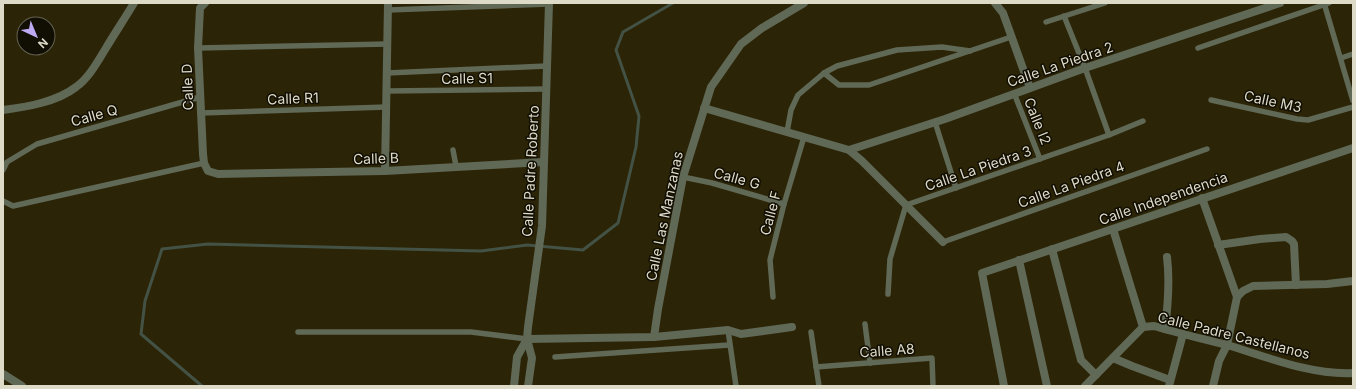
<svg xmlns="http://www.w3.org/2000/svg" width="1356" height="389" viewBox="0 0 1356 389" font-family="Inter,sans-serif">
<rect width="100%" height="100%" fill="#2b2406"/>
<g fill="none" stroke-linecap="round" stroke-linejoin="round">
<!-- stream -->
<polyline stroke="#435244" stroke-width="3" points="202,386 141,334 145,301 162,249 208,244 481,251 527,245 583,250 618,223 636,147 639,116 616,50 623,32 673,3"/>
<!-- service -->
<g stroke="#606856" stroke-width="5.5">
<polyline points="1324,3 1353,101"/>
<polyline points="388,10 549,4"/>
<polyline points="1064,16 1085,68 1109,135"/>
<polyline points="1046,22 1105,3"/>
<polyline points="198,48 388,44"/>
<polyline points="1198,48 1329,3"/>
<polyline points="1341,58 1353,54"/>
<polyline points="387,73 547,66"/>
<polyline points="824,73 839,85 869,85 1011,37"/>
<polyline points="387,91 546,89"/>
<polyline points="1014,93 1040,159"/>
<polyline points="1211,100 1297,119 1308,120 1353,107"/>
<polyline points="200,113 387,107"/>
<polyline points="935,122 956,188"/>
<polyline points="787,132 791,110 798,95 824,73 837,66 897,50 942,47 970,51"/>
<polyline points="453,150 456,166"/>
<polyline points="3,170 7,162 37,144 200,97"/>
<polyline points="683,177 712,183 784,204"/>
<polyline points="3,201 13,206 204,163"/>
<polyline points="943,242 1207,149"/>
<polyline points="888,294 890,259 906,205 1109,135 1143,121"/>
<polyline points="773,297 770,260 784,204 804,137"/>
<polyline points="865,324 870,363"/>
<polyline points="728,330 736,386"/>
<polyline points="298,332 471,332 527,339"/>
<polyline points="811,332 819,386"/>
<polyline points="555,357 729,345"/>
<polyline points="816,367 932,358 933,386"/>
</g>
<!-- minor -->
<g stroke="#606856" stroke-width="8">
<polyline points="205,3 200,8 198,48 203,154 204,163 208,171 218,174 385,171 544,162"/>
<polyline points="995,3 1003,13 1030,88"/>
<polyline points="704,108 849,150 862,161 943,242"/>
<path d="M3 110C26 107 57 102 76 87 89 78 98 61 106 48 115 33 125 18 134 3"/>
<polyline points="849,150 945,119 1085,68 1280,3"/>
<polyline points="385,171 388,3"/>
<polyline points="1202,198 1237,297"/>
<polyline points="1113,229 1143,327"/>
<polyline points="1218,245 1260,239 1286,237 1292,241 1294,244 1296,285"/>
<polyline points="1052,249 1081,360 1096,375"/>
<polyline points="1019,260 1047,386"/>
<path d="M1165 329C1168 305 1170 281 1167 257"/>
<polyline points="654,337 658,309 683,177 711,87 741,44 762,28 804,3"/>
<polyline points="527,339 654,337 728,330 741,334 792,327"/>
<polyline points="1113,358 1132,366 1170,380"/>
<polyline points="3,374 22,386"/>
<polyline points="514,386 517,357 527,339"/>
<polyline points="528,386 532,358 527,339 528,327 542,226 549,3"/>
<polyline points="1004,386 982,273 1353,148"/>
<path d="M1085 386 1143 327 1154 326C1181 334 1208 340 1234 347 1272 359 1313 375 1353 373"/>
<polyline points="1169,386 1183,334"/>
<polyline points="1213,386 1219,361 1227,345 1237,297 1243,291 1253,286 1327,284 1353,281"/>
</g>
</g>
<g text-anchor="middle" dominant-baseline="central" stroke-width="3" stroke-linejoin="round" paint-order="stroke">
<!-- street labels -->
<g font-size="14" fill="#dedac8" stroke="#110e03">
<text transform="translate(1060 64) rotate(-19)">Calle La Piedra 2</text>
<text transform="translate(467 78) rotate(-1)">Calle S1</text>
<text transform="translate(187 87) rotate(-92)">Calle D</text>
<text transform="translate(293 98) rotate(-2)">Calle R1</text>
<text transform="translate(1273 101) rotate(12)">Calle M3</text>
<text transform="translate(94 115) rotate(-16)">Calle Q</text>
<text transform="translate(1038 121) rotate(68)">Calle I2</text>
<text transform="translate(376 158) rotate(-2)">Calle B</text>
<text transform="translate(978 168) rotate(-19)">Calle La Piedra 3</text>
<text transform="translate(530 171) rotate(-87)">Calle Padre Roberto</text>
<text transform="translate(737 178) rotate(15)">Calle G</text>
<text transform="translate(1071 184) rotate(-20)">Calle La Piedra 4</text>
<text transform="translate(1163 198) rotate(-19)">Calle Independencia</text>
<text transform="translate(770 213) rotate(-75)">Calle F</text>
<text transform="translate(664 216) rotate(-78)">Calle Las Manzanas</text>
<text transform="translate(1234 335) rotate(14)">Calle Padre Castellanos</text>
<text transform="translate(887 350) rotate(-4)">Calle A8</text>
</g>
</g>
<!-- border -->
<rect width="1356" height="389" fill="none" stroke="#dedac8" stroke-width="8"/>
<!-- north arrow -->
<g transform="translate(36 36) rotate(136)"><circle r="19" fill="#110e03" stroke="#636052"/>
<path d="M0-3L7 15L0 10L-7 15Z" fill="#bea9f4"/>
<text y="-6" font-size="11" font-weight="bold" text-anchor="middle" fill="#dedac8">N</text>
</g>
</svg>
